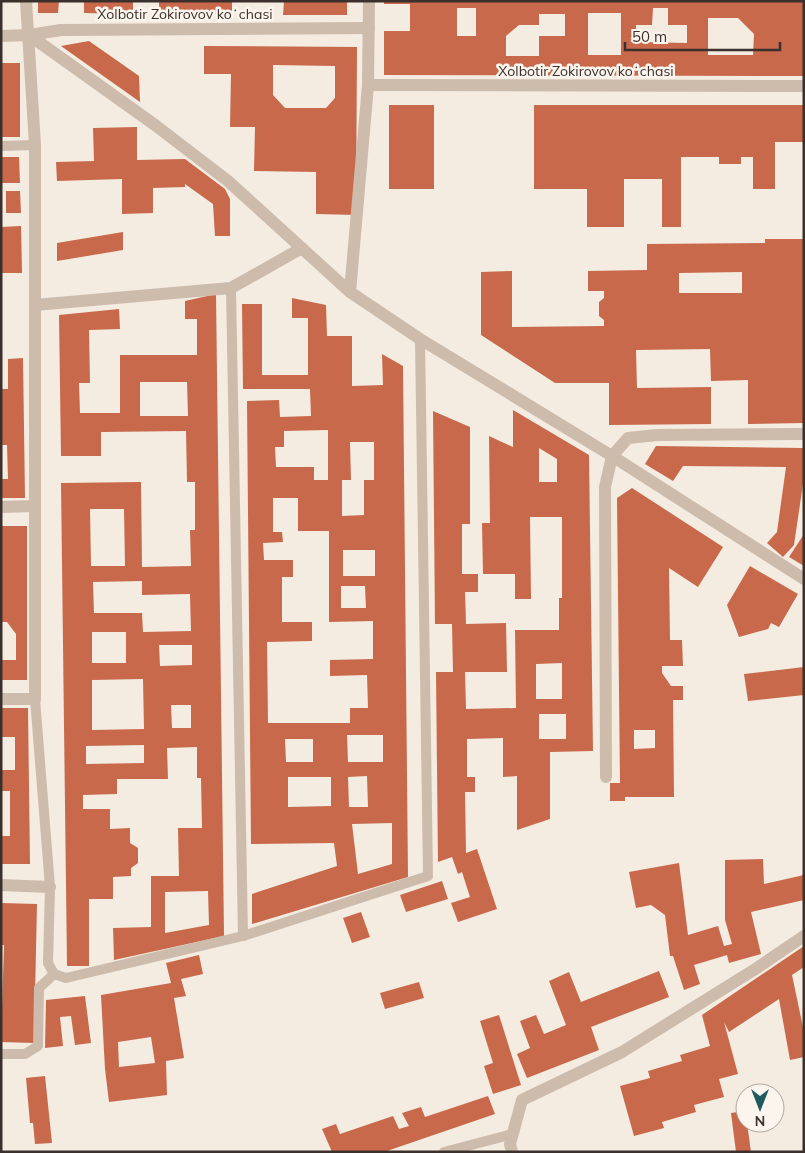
<svg xmlns="http://www.w3.org/2000/svg" width="805" height="1153" viewBox="0 0 805 1153" font-family="Mulish,sans-serif">
<rect width="100%" height="100%" fill="#f4ebe1"/>
<!-- building -->
<g fill="#c8694b" fill-rule="evenodd">
<polygon points="38,1 59,1 58,13 38,13"/>
<polygon points="84,1 133,1 133,14 84,13"/>
<rect x="159" y="1" width="73" height="13"/>
<polygon points="284,1 347,1 347,15 283,15"/>
<path d="M384 1H804V76L384 75V31H410V4H384ZM457 8H476V36H457ZM653 8H668V25H687V43L636 42V25H652ZM588 13H621V55H588ZM539 14H565V36H539V56H506V36L519 25H539ZM708 18H738L754 34 753 55H708Z"/>
<polygon points="89,41 139,76 140,102 61,46"/>
<path d="M204 46 357 47 356 215 316 214V172L254 171 255 127H230L231 74H204ZM273 65 335 66V98L326 108H285L273 95Z"/>
<rect x="1" y="63" width="19" height="74"/>
<rect x="389" y="105" width="45" height="84"/>
<polygon points="534,105 804,105 804,142 775,142 775,189 753,189 753,157 741,157 741,164 719,164 719,157 681,157 681,227 662,227 662,179 624,179 624,227 587,227 587,189 534,189"/>
<polygon points="137,127 137,160 185,159 225,189 230,199 230,236 215,236 213,204 185,184 185,187 153,188 153,213 122,214 122,179 57,181 56,162 94,161 93,128"/>
<polygon points="1,157 19,157 20,183 1,183"/>
<polygon points="6,191 20,191 21,213 6,213"/>
<polygon points="21,226 22,273 1,273 1,227"/>
<polygon points="123,232 123,250 57,261 57,243"/>
<path d="M765 239H804V423L748 424V380L711 381 710 349 636 350 637 388 711 387V424L609 425V383H555L481 335V272L512 271V327L604 326V320L599 316V302L604 298V291H588V271L647 270V244L765 243ZM742 272V293H679V273Z"/>
<path d="M216 294 224 936 114 960 113 928 151 927V876H179L178 828H202L201 778H197V747L167 748 168 779H117V794L83 795V809H110V829L130 828V843L138 848V863L131 868V876L113 877V899H89V966H67L61 483 141 482 142 567 191 566 190 530H195V482H187L186 431 101 432V456H61L59 315 119 309 120 329 89 330 90 383H79L80 413H120V355H197V319H185V301ZM140 382H187L188 416H140ZM90 509H124L125 566H91ZM142 581V595L190 594 191 631 143 632 142 613H94L93 582ZM92 632H126V663H92ZM159 645H192V665L160 666ZM143 679 144 729 92 730V680ZM171 705H191V728H172ZM144 745V763L86 764V746ZM208 891 209 925 165 933V892Z"/>
<path d="M292 298 326 305 327 336H352V386L383 385 382 354 403 366 408 877 252 924V894L337 866 334 843 251 844 247 401 279 400 280 417 311 416 310 389H243L242 304H262V375H308V318H292ZM328 430V480H314V467H276L275 447H284V431ZM350 442H374V480H364V515L342 516V480H351ZM273 498H298V531H329V622L373 621V659L330 660V676L367 675 368 708H350V723H268L267 642 312 641V622H282V577H293V560H264L263 543 283 542 282 532H273ZM343 550H375V576H343ZM341 586H365L366 608H341ZM347 735H383V762H348ZM285 739H313V762H286ZM367 776 368 807H349L348 777ZM288 777H331V806L288 807ZM392 823V864L358 874 352 824Z"/>
<polygon points="23,358 25,498 1,498 1,479 8,479 7,445 1,445 1,389 8,389 8,359"/>
<path d="M513 410 589 455 593 751 550 752V819L517 830V776L503 777V738L467 739V777H475V792H465L466 853 477 849 497 909 458 922 451 903 470 897 462 872 458 874 452 857 438 862 436 672H453L452 624H435L433 411 470 427V524H462V574H478V592H465L466 624 506 623 507 672H465L466 709 516 708 515 630H559V598H562V517H530L531 599H515V574H483L482 523H490L489 436 513 447ZM539 448 557 459V482H539ZM562 663V699H536V664ZM539 714H566V739H539Z"/>
<polygon points="656,446 804,448 804,477 794,545 783,557 767,543 777,532 786,467 683,466 673,481 645,464"/>
<path d="M632 488 723 547 698 587 669 568 670 640H682L683 666H662V673L671 686H683V700H673L674 797H625V801H610V783H620L617 498ZM634 730H655V748L634 749Z"/>
<polygon points="1,526 27,526 27,680 1,680 1,660 16,660 16,634 7,622 1,622"/>
<polygon points="804,534 804,566 789,557"/>
<polygon points="750,566 798,594 779,627 771,623 768,629 739,637 727,605"/>
<polygon points="804,667 804,695 748,701 744,674"/>
<polygon points="1,708 28,708 30,864 1,864 1,836 10,836 10,791 1,791 1,770 15,770 15,737 1,737"/>
<polygon points="763,859 764,884 804,875 804,900 751,912 761,954 729,963 727,955 694,965 700,984 684,990 673,956 670,956 665,915 651,905 636,908 629,872 679,863 688,935 718,926 724,946 732,944 725,920 725,860"/>
<polygon points="442,881 448,899 406,912 400,895"/>
<polygon points="1,903 37,904 34,1043 1,1042 4,945 1,945"/>
<polygon points="361,912 370,937 352,943 343,918"/>
<polygon points="804,946 804,967 792,975 804,1032 804,1057 790,1060 779,999 729,1032 724,1022 738,1074 719,1079 724,1097 694,1105 696,1112 662,1122 664,1128 634,1136 620,1086 650,1078 648,1071 682,1061 680,1055 710,1046 702,1015"/>
<path d="M199 955 203 974 181 979 186 996 174 998 184 1058 166 1061 167 1095 109 1102 105 1069 101 995 171 983 166 963ZM151 1037 155 1063 119 1067 118 1042Z"/>
<polygon points="659,971 669,997 591,1027 599,1050 527,1078 517,1054 530,1048 520,1021 536,1015 544,1034 566,1025 549,981 569,972 581,1002"/>
<polygon points="419,982 424,998 385,1009 380,993"/>
<polygon points="85,996 91,1043 75,1045 71,1016 60,1017 63,1046 45,1048 46,1000"/>
<polygon points="499,1015 521,1085 493,1094 484,1066 493,1063 480,1021"/>
<polygon points="45,1076 52,1143 35,1144 33,1123 30,1123 26,1078"/>
<polygon points="488,1096 495,1114 384,1152 332,1152 322,1129 336,1124 340,1134 393,1116 399,1129 409,1126 402,1113 421,1107 425,1117"/>
<polygon points="745,1111 745,1123 747,1123 751,1152 736,1152 731,1113"/>
</g>
<g fill="none" stroke-linecap="round" stroke-linejoin="round">
<!-- service -->
<g stroke="#cdbbac" stroke-width="10">
<polyline points="1,146 35,145"/>
<polyline points="231,288 243,936"/>
<polyline points="35,699 50,887 48,963 54,974 66,978 243,936 428,876 420,339"/>
<polyline points="1,1054 25,1054 38,1046 39,988 54,974"/>
<polyline points="444,1152 513,1134"/>
</g>
<!-- minor -->
<g stroke="#cdbbac" stroke-width="12">
<polyline points="29,35 155,125 228,181 350,292 420,339 612,456 804,579"/>
<polyline points="1,36 29,35 61,30 369,28"/>
<polyline points="368,85 804,86"/>
<polyline points="350,292 368,85 369,1"/>
<polyline points="35,305 231,288 302,248"/>
<polyline points="1,507 35,506"/>
<polyline points="1,699 35,699 35,145 26,1"/>
<polyline points="606,777 605,487 612,456 628,438 657,435 804,434"/>
<polyline points="1,885 50,887"/>
<polyline points="512,1152 510,1144 522,1100 622,1052 757,968 804,936"/>
</g>
</g>
<g text-anchor="middle" dominant-baseline="central" stroke-width="5" stroke-linejoin="round" paint-order="stroke">
<!-- street labels -->
<g font-size="14" fill="#3b302b" stroke="#fbf5ee">
<text x="185" y="14">Xolbotir Zokirovov koʻchasi</text>
<text x="586" y="71">Xolbotir Zokirovov koʻchasi</text>
</g>
</g>
<!-- border -->
<rect width="805" height="1153" fill="none" stroke="#3b302b" stroke-width="5"/>
<!-- north arrow -->
<g transform="translate(760 1108) rotate(180)"><circle r="24" fill="#fbf5ee" stroke="#aea6a0"/>
<path d="M0-4L9 19L0 12L-9 19Z" fill="#1f5a5e"/>
<text y="-8" font-size="14" font-weight="bold" text-anchor="middle" fill="#3b302b">N</text>
</g>
<!-- scale -->
<path d="M625 42v8h155v-8" fill="none" stroke="#3b302b" stroke-width="2.5"/>
<text x="632" y="42" font-size="15" fill="#3b302b" stroke="#fbf5ee" stroke-width="4" paint-order="stroke">50 m</text>
</svg>
